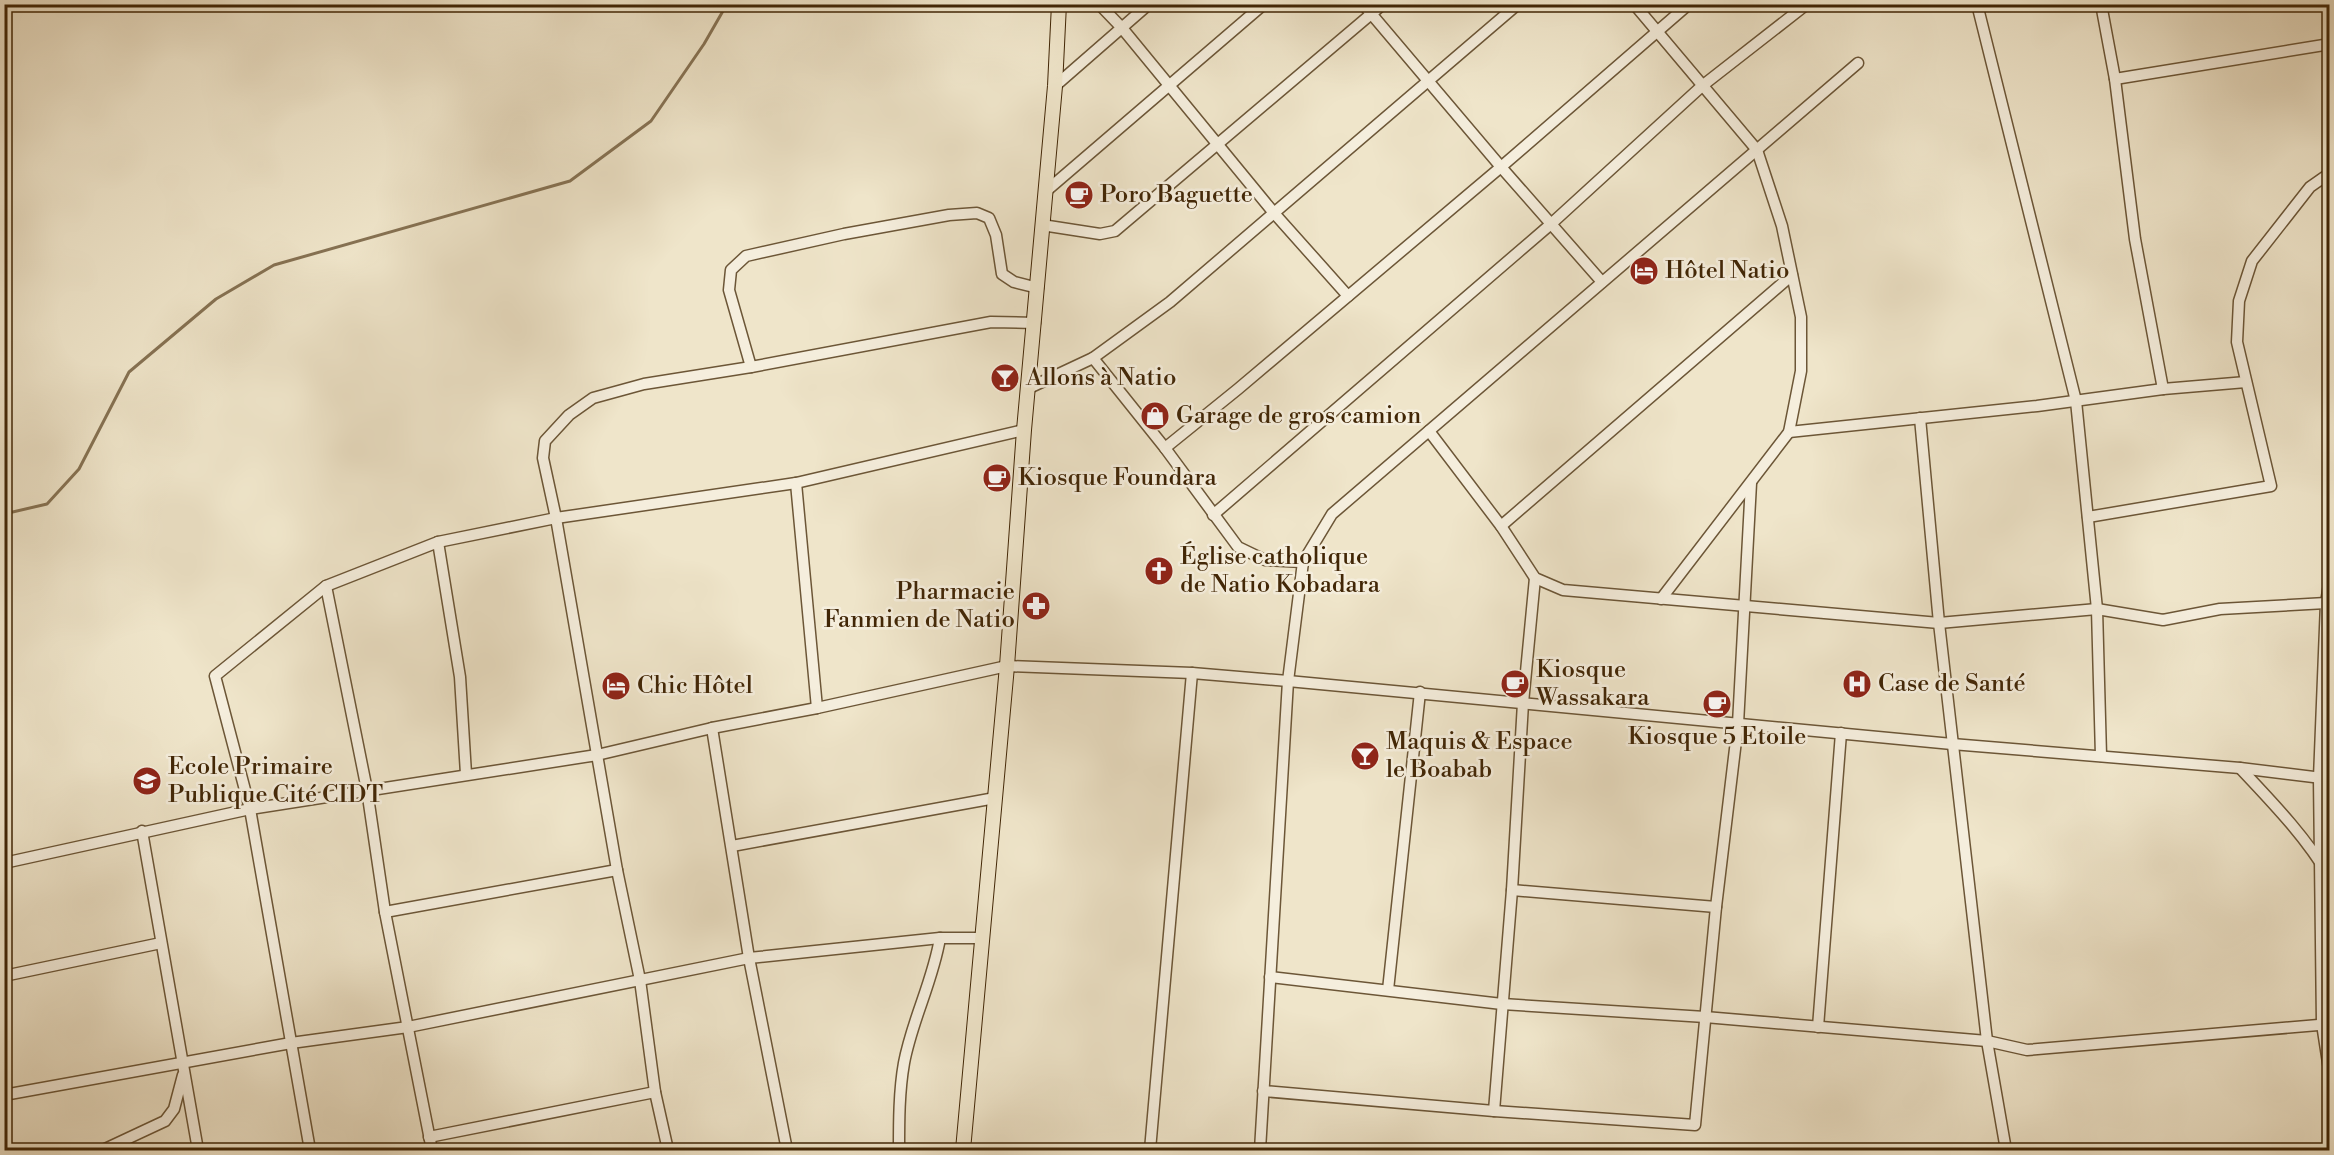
<svg xmlns="http://www.w3.org/2000/svg" width="2334" height="1155" viewBox="0 0 2334 1155" font-family="'Libre Bodoni',serif">
<rect width="100%" height="100%" fill="#efe5ca"/>
<filter id="stains"><feTurbulence type="fractalNoise" baseFrequency=".00333" numOctaves="4"/><feColorMatrix values="0 0 0 0 .2 0 0 0 0 .09 0 0 0 0 .02 0 0 0 .5 -.17"/></filter>
<radialGradient id="worn" r=".72"><stop offset=".6" stop-color="#630" stop-opacity="0"/><stop offset="1" stop-color="#630" stop-opacity=".3"/></radialGradient>
<g fill="none" stroke-linecap="round" stroke-linejoin="round">
<!-- stream -->
<polyline stroke="#867253" stroke-width="3" points="4,514 47,504 79,469 129,372 216,299 274,265 570,181 651,121 704,44 727,4"/>
<!-- minor casing -->
<g stroke="#6c5637" stroke-width="13">
<g id="minor">
<polyline points="1099,4 1122,28 1274,213 1348,296"/>
<polyline points="1363,4 1501,167 1602,282"/>
<polyline points="1634,4 1757,150 1782,226 1801,317 1801,371 1789,432 1661,599"/>
<polyline points="1977,4 2076,401 2097,609 2101,756"/>
<polyline points="2101,4 2115,79 2135,239 2163,389"/>
<polyline points="2115,79 2330,44"/>
<polyline points="1055,86 1149,4"/>
<polyline points="1045,192 1264,4"/>
<polyline points="1042,225 1100,234 1115,231 1383,4"/>
<polyline points="1093,358 1165,448 1238,547 1265,560 1303,562"/>
<polyline points="751,367 729,290 731,270 746,256 844,234 949,215 977,213 989,218 996,235 1002,274 1014,282 1038,288"/>
<polyline points="1029,388 1093,358 1170,302 1518,4"/>
<polyline points="1920,418 1939,623 1987,1041 2006,1150"/>
<polyline points="1429,431 1501,526 1535,578 1563,590 1939,623 2097,609 2163,620 2220,609 2326,603"/>
<polyline points="1789,432 2037,406 2163,389 2246,382"/>
<polyline points="1165,448 1238,389 1501,167 1689,4"/>
<polyline points="796,483 817,708"/>
<polyline points="1213,515 1551,224 1702,86 1807,4"/>
<polyline points="2088,517 2271,486 2237,342 2239,301 2252,261 2310,187 2330,173"/>
<polyline points="1501,526 1792,275"/>
<polyline points="438,542 460,677 466,774"/>
<polyline points="2330,578 2326,603 2319,778 2322,1024 2330,1076"/>
<polyline points="326,586 367,790 385,912 432,1150"/>
<polyline points="712,728 749,958 787,1150"/>
<path d="M2240 768C2272 802 2306 837 2330 878"/>
<polyline points="142,831 198,1150"/>
<polyline points="732,846 995,798"/>
<polyline points="4,863 250,809 597,755 712,728 817,708 1007,666 1192,673 1288,681 1952,744 2240,768 2330,779"/>
<polyline points="1512,890 1716,907"/>
<polyline points="385,912 617,870"/>
<polyline points="4,976 161,943"/>
<polyline points="1270,977 1502,1004 1705,1017 1987,1041 2027,1050 2330,1024"/>
<polyline points="1388,990 1420,692"/>
<polyline points="1818,1027 1841,733"/>
<polyline points="1263,1091 1494,1111 1695,1125 1716,907 1738,724 1751,483"/>
<polyline points="4,1095 291,1043 408,1027 749,958 940,938 982,938"/>
<polyline points="1494,1111 1512,890 1523,703 1535,578"/>
<polyline points="429,1137 655,1092"/>
<polyline points="103,1150 165,1121 174,1109 183,1075"/>
<polyline points="310,1150 250,809 215,676 326,586 438,542 556,518 796,483 1024,430"/>
<polyline points="668,1150 655,1092 640,980 617,870 556,518 543,458 545,441 569,415 593,398 644,384 751,367 991,322 1035,323"/>
<path d="M899 1150C899 1122 899 1091 904 1063 912 1020 933 981 940 938"/>
<polyline points="1150,1150 1192,673"/>
<polyline points="1260,1150 1288,681 1303,562 1332,514 1858,63"/>
</g>
</g>
<!-- major casing -->
<g stroke="#412606" stroke-width="16">
<polyline id="major" points="963,1150 1007,666 1024,430 1055,86 1059,4"/>
</g>
<!-- minor -->
<use href="#minor" stroke="#f5eedd" stroke-width="10"/>
<!-- major -->
<use href="#major" stroke="#efe5ca" stroke-width="14"/>
</g>
<!-- icons -->
<defs>
<g id="cafe-disc" transform="scale(1.5)"><circle r="9.5" fill="#8f2418" stroke="#f5eedd"/><path d="M-5.5-4.5H6V0H3Q3 3.5 0 3.5H-2.5Q-5.5 3.5-5.5 0ZM3-3.2v2h1.7v-2ZM-6 4.5H4V6H-6Z" fill="#fff"/></g>
<g id="hotel-disc" transform="scale(1.5)"><circle r="9.5" fill="#8f2418" stroke="#f5eedd"/><path d="M-6-4.5h1.5V1H6V5H4.5V3h-9V5H-6ZM-4 0a1.8 1.8 0 1 1 3.6 0ZM.5 0V-2.5h3Q6-2.5 6 0Z" fill="#fff"/></g>
<g id="bar-disc" transform="scale(1.5)"><circle r="9.5" fill="#8f2418" stroke="#f5eedd"/><path d="M-6-5H6L.8 .8V4.5H3.5V6h-7V4.5H-.8V.8Z" fill="#fff"/></g>
<g id="shop-disc" transform="scale(1.5)"><circle r="9.5" fill="#8f2418" stroke="#f5eedd"/><path d="M-5-2.5h2.3a2.7 3.5 0 0 1 5.4 0H5L5.5 6h-11ZM-1.5-2.5h3a1.5 2.3 0 0 0-3 0Z" fill="#fff"/></g>
<g id="church-disc" transform="scale(1.5)"><circle r="9.5" fill="#8f2418" stroke="#f5eedd"/><path d="M-1.2-6h2.4v3.5h3.3v2.4h-3.3V6h-2.4V-.1h-3.3v-2.4h3.3Z" fill="#fff"/></g>
<g id="pharmacy-disc" transform="scale(1.5)"><circle r="9.5" fill="#8f2418" stroke="#f5eedd"/><path d="M-2-6h4v4h4v4h-4v4h-4v-4h-4v-4h4Z" fill="#fff"/></g>
<g id="hospital-disc" transform="scale(1.5)"><circle r="9.5" fill="#8f2418" stroke="#f5eedd"/><path d="M-5-5h3v3.5h4V-5h3V5h-3V1.5h-4V5h-3Z" fill="#fff"/></g>
<g id="school-disc" transform="scale(1.5)"><circle r="9.5" fill="#8f2418" stroke="#f5eedd"/><path d="M0-5L7-2L0 1L-7-2ZM-4 1L0 2.5L4 1V4Q0 6-4 4Z" fill="#fff"/></g>
</defs>
<g fill-rule="evenodd">
<use href="#cafe-disc" x="1079" y="195"/>
<use href="#hotel-disc" x="1644" y="271"/>
<use href="#bar-disc" x="1005" y="378"/>
<use href="#shop-disc" x="1155" y="416"/>
<use href="#cafe-disc" x="997" y="478"/>
<use href="#church-disc" x="1159" y="571"/>
<use href="#pharmacy-disc" x="1036" y="606"/>
<use href="#cafe-disc" x="1515" y="684"/>
<use href="#hospital-disc" x="1857" y="684"/>
<use href="#hotel-disc" x="616" y="686"/>
<use href="#cafe-disc" x="1717" y="704"/>
<use href="#bar-disc" x="1365" y="756"/>
<use href="#school-disc" x="147" y="781"/>
</g>
<g text-anchor="middle" dominant-baseline="central" stroke-width="5" stroke-linejoin="round" paint-order="stroke">
<!-- poi labels -->
<g font-size="24" fill="#412606" stroke="#f5eedd" text-anchor="start">
<text x="1100" y="195">Poro Baguette</text>
<text x="1665" y="271">Hôtel Natio</text>
<text x="1026" y="378">Allons à Natio</text>
<text x="1176" y="416">Garage de gros camion</text>
<text x="1018" y="478">Kiosque Foundara</text>
<text x="1180" y="557">Église catholique<tspan x="1180" dy="28">de Natio Kobadara</tspan></text>
<text x="1015" y="592" text-anchor="end">Pharmacie<tspan x="1015" dy="28">Fanmien de Natio</tspan></text>
<text x="1536" y="670">Kiosque<tspan x="1536" dy="28">Wassakara</tspan></text>
<text x="1878" y="684">Case de Santé</text>
<text x="637" y="686">Chic Hôtel</text>
<text x="1717" y="737" text-anchor="middle">Kiosque 5 Etoile</text>
<text x="1386" y="742">Maquis &amp; Espace<tspan x="1386" dy="28">le Boabab</tspan></text>
<text x="168" y="767">Ecole Primaire<tspan x="168" dy="28">Publique Cité CIDT</tspan></text>
</g>
</g>
<!-- margin -->
<rect width="2334" height="1155" fill="none" stroke="#efe5ca" stroke-width="24"/>
<rect x="6" y="6" width="2322" height="1143" fill="none" stroke="#412606" stroke-width="3"/>
<rect x="12" y="12" width="2310" height="1131" fill="none" stroke="#412606" stroke-width="1.5"/>
<rect width="100%" height="100%" filter="url(#stains)"/>
<rect width="100%" height="100%" fill="url(#worn)"/>
</svg>
